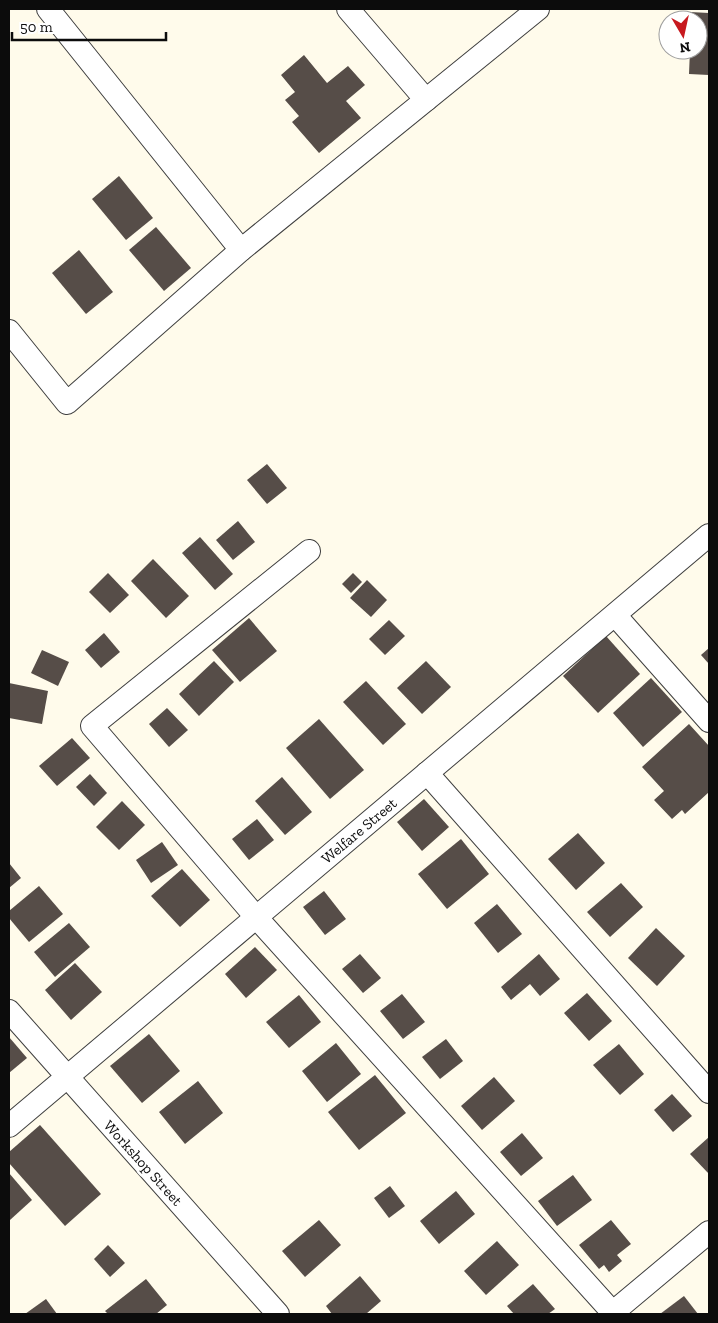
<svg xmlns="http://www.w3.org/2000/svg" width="718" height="1323" viewBox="0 0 718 1323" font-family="'Zilla Slab',serif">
<rect width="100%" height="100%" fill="#fffbeb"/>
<!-- building -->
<g fill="#564d48">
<polygon points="690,12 709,13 709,75 689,74 690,50 698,50 698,20 690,20"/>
<polygon points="304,55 327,83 348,66 365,85 346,101 361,118 319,153 292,122 299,116 285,100 295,92 281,75"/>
<polygon points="119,176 153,218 126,240 92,199"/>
<polygon points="156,227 191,268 164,291 129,250"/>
<polygon points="79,250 113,292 86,314 52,273"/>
<polygon points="267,464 287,488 267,504 247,480"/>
<polygon points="238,521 255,542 233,560 216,540"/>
<polygon points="200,537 233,574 215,590 182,553"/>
<polygon points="153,559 189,596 166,618 131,581"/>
<polygon points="108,573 129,595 110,613 89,592"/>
<polygon points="353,573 362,582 351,593 342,584"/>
<polygon points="367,580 387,600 371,617 350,598"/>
<polygon points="249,618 277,651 240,682 212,650"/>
<polygon points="389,620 405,636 385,655 369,639"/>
<polygon points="104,633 120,652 101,668 85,650"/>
<polygon points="606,636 640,674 598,713 563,676"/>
<polygon points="709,648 709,664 701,655"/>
<polygon points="42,650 69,662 58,686 31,673"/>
<polygon points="214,661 234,682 199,716 179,694"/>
<polygon points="426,661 451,687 422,714 397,688"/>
<polygon points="651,678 682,712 643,747 613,713"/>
<polygon points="366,681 406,724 383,745 343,702"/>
<polygon points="9,683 48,691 42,724 9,718"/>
<polygon points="167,708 188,730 169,747 149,724"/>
<polygon points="319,719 364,770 330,799 286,748"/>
<polygon points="689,724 709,746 709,792 685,814 682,810 672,819 654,800 664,791 642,767"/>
<polygon points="72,738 90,758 57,786 39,766"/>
<polygon points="90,774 107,793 94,806 76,787"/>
<polygon points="282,777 312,812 285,835 255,801"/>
<polygon points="424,799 449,827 422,851 397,822"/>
<polygon points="122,801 145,825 119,850 96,827"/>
<polygon points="257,819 274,840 249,860 232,839"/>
<polygon points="578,833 605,863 576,890 548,859"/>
<polygon points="461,839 489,874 447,909 418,874"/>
<polygon points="162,842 178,865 151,883 136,860"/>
<polygon points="9,863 21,878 9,888"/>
<polygon points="182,869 210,900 180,927 151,896"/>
<polygon points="621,883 643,907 610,937 587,912"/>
<polygon points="39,886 63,914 29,942 9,918 9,911"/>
<polygon points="324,891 346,919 325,935 303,907"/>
<polygon points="497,904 522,934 498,953 474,923"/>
<polygon points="69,923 90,947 55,977 34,952"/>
<polygon points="656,928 685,956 657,986 628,958"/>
<polygon points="255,947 277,970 246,998 225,974"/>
<polygon points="360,954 381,978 363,993 342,969"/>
<polygon points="539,954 560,979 540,996 530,984 511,1000 501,987"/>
<polygon points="75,963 102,992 71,1020 45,990"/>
<polygon points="587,993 612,1021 589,1041 564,1013"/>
<polygon points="402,994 425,1022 403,1039 380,1011"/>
<polygon points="299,995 321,1022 289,1048 266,1022"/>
<polygon points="149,1034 180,1071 142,1103 110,1066"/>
<polygon points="9,1037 27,1058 9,1073"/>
<polygon points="446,1039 463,1061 440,1079 422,1057"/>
<polygon points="336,1043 361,1074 327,1102 302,1071"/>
<polygon points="619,1044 644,1074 620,1095 593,1065"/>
<polygon points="375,1075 406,1113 359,1150 328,1112"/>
<polygon points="494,1077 515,1101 482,1130 461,1106"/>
<polygon points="198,1081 223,1113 185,1144 159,1112"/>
<polygon points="672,1094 692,1116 673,1132 654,1110"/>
<polygon points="40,1125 101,1194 65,1226 9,1163 9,1152"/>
<polygon points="522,1133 543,1158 521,1176 500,1152"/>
<polygon points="709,1137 709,1174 690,1154"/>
<polygon points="9,1173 32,1200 10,1220 9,1219"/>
<polygon points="573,1175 592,1200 557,1226 538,1201"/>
<polygon points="390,1186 405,1206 389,1218 374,1198"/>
<polygon points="456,1191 475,1214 439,1244 420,1221"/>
<polygon points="319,1220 341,1245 305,1277 282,1251"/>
<polygon points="611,1220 631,1244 617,1255 622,1261 609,1272 604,1265 599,1269 579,1245"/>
<polygon points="497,1241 519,1265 486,1295 464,1271"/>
<polygon points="108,1245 125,1263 110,1277 94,1259"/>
<polygon points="360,1276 381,1301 366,1314 332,1314 326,1306"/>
<polygon points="146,1279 167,1305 156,1314 108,1314 105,1311"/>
<polygon points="533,1284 555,1309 548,1314 514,1314 507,1306"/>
<polygon points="684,1296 698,1314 660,1314"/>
<polygon points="46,1299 57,1314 25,1314"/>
</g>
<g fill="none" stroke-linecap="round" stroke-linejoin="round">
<!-- street casing -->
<g stroke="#3f3f3f" stroke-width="24">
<g id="street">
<polyline points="48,9 241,250"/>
<polyline points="348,9 426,100"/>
<polyline points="9,331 67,403 241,250 538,9"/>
<polyline points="309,551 92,726 256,917 614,1314"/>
<polyline points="615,615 709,721"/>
<polyline points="427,773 709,1092"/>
<polyline points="9,1011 278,1314"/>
<polyline points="9,1126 709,535"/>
<polyline points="611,1314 709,1232"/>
</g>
</g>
<!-- street -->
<use href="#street" stroke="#fff" stroke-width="22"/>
</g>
<g text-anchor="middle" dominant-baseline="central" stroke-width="5" stroke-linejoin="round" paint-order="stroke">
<!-- street labels -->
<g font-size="15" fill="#0c0c0c" stroke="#fff">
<text transform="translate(359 831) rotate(-40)">Welfare Street</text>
<text transform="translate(143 1163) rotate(48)">Workshop Street</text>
</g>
</g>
<!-- border -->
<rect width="718" height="1323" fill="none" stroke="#0c0c0c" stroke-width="20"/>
<!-- north arrow -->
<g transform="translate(683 35) rotate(171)"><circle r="24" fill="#ffffff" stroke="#9e9e9e"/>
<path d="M0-4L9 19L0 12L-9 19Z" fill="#c7191f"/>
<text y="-8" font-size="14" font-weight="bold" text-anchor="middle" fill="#0c0c0c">N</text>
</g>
<!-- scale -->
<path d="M12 32v8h154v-8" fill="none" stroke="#0c0c0c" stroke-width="2.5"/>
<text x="20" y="32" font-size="15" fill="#0c0c0c" stroke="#ffffff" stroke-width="4" paint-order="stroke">50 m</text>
</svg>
